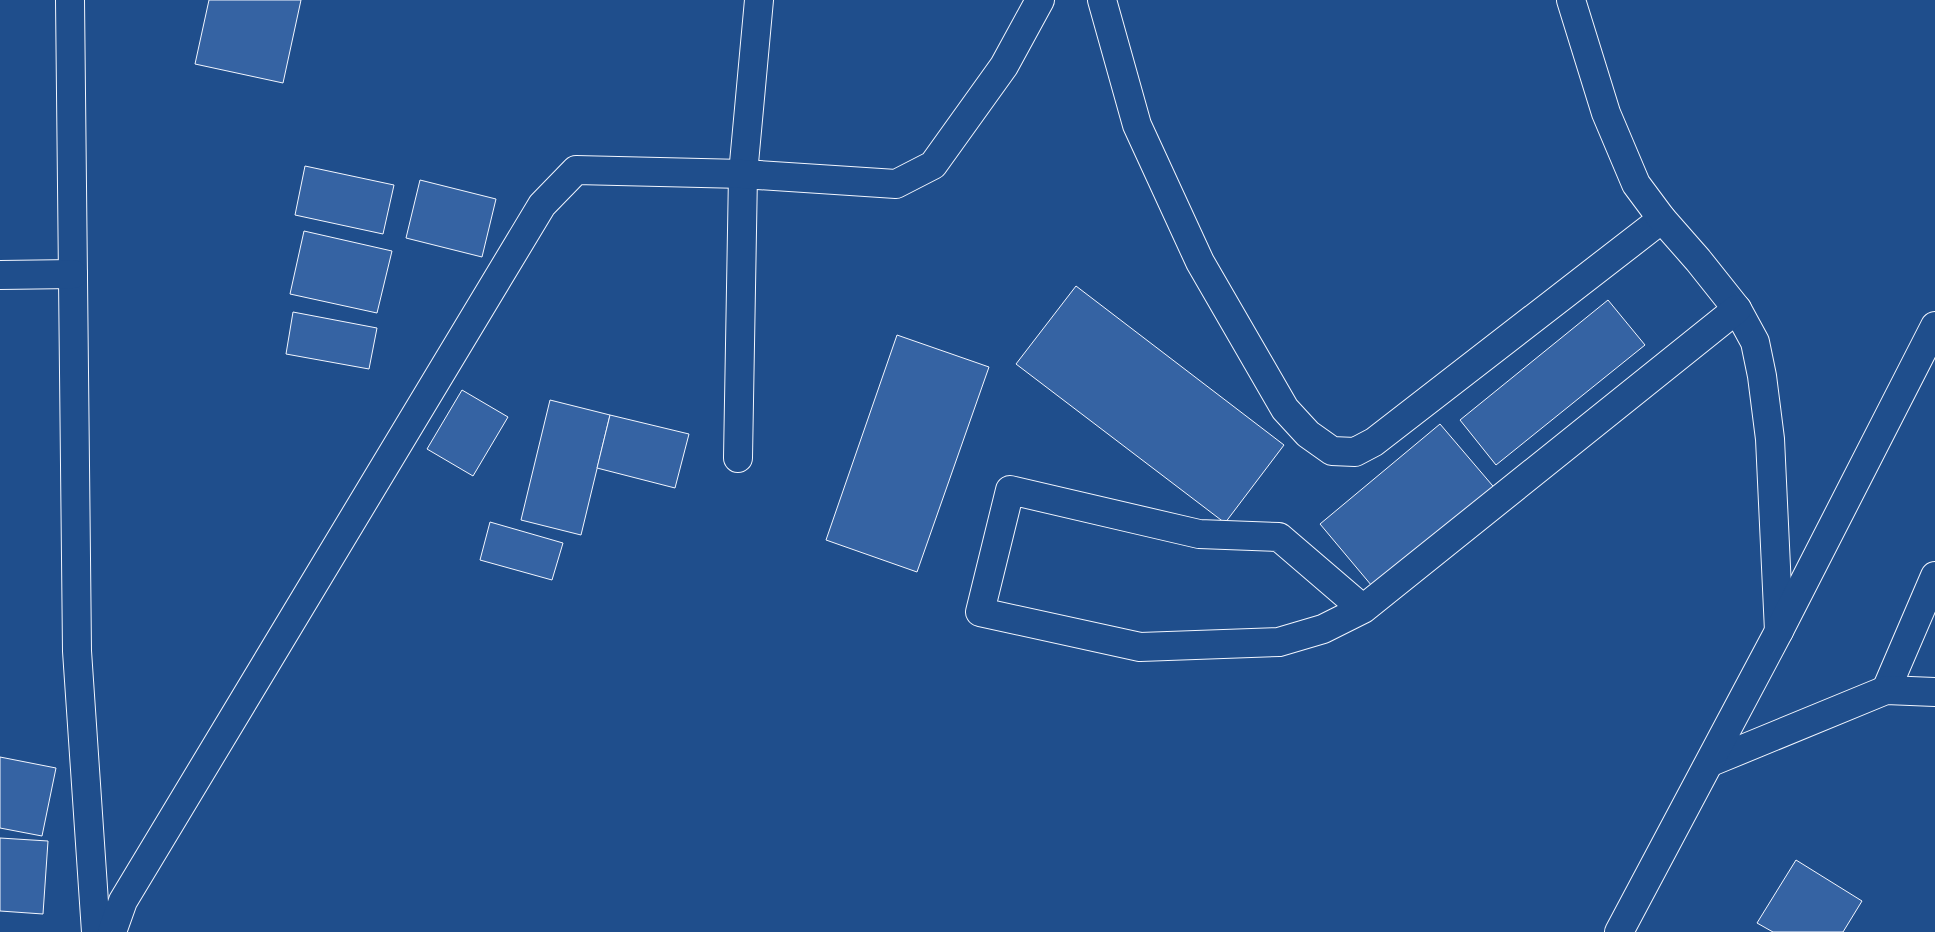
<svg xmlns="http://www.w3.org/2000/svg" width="1935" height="932" viewBox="0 0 1935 932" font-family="Montserrat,sans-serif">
<rect width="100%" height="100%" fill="#1f4e8c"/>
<!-- building -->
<g fill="#3563a3" stroke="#f2f6ff">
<polygon points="209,0 301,0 283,83 195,64"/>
<polygon points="305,166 394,185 383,234 295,215"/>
<polygon points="420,180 496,199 482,257 406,238"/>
<polygon points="304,231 392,251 377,313 290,294"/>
<polygon points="1076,286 1284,445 1225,523 1016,364"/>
<polygon points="1608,300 1645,345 1496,465 1460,420"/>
<polygon points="293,312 377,328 369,369 286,354"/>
<polygon points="897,335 989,367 917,572 826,540"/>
<polygon points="462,390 508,417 473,476 427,449"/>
<polygon points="550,400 610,415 581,535 521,520"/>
<polygon points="610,415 689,434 675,488 597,468"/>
<polygon points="1440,424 1498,492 1377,592 1320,524"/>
<polygon points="490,522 563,543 552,580 480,560"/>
<polygon points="0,757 56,768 42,836 0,828"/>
<polygon points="0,838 48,841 43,914 0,911"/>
<polygon points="1796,860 1862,901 1843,932 1773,932 1757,923"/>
</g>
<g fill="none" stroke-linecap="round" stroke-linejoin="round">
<!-- street casing -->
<g stroke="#f2f6ff" stroke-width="30">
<g id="street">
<polyline points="70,0 77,651 96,932"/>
<polyline points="1102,0 1137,125 1200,262 1285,409 1308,434 1332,451 1355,452 1374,442 1662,219"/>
<polyline points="1571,0 1606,113 1636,184 1662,219 1698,260 1737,309 1755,342 1762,376 1770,439 1779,631"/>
<polyline points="0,275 73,274"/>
<polyline points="738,458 743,174 759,0"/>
<polyline points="1363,609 1279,537 1199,534 1010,490 980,612 1140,647 1279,642 1323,629 1363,609 1737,309"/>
<polyline points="1886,690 1935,576"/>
<polyline points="1711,762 1886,690 1935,692"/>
<polyline points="112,932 123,901 542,205 576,170 743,174 896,184 933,165 1004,66 1040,0"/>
</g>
</g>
<!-- secondary casing -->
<g stroke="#f2f6ff" stroke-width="30">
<polyline id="secondary" points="1619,932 1779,631 1935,326"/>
</g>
<!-- street -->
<use href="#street" stroke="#1f4e8c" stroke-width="28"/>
<!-- secondary -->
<use href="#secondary" stroke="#1f4e8c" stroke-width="28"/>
</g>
</svg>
